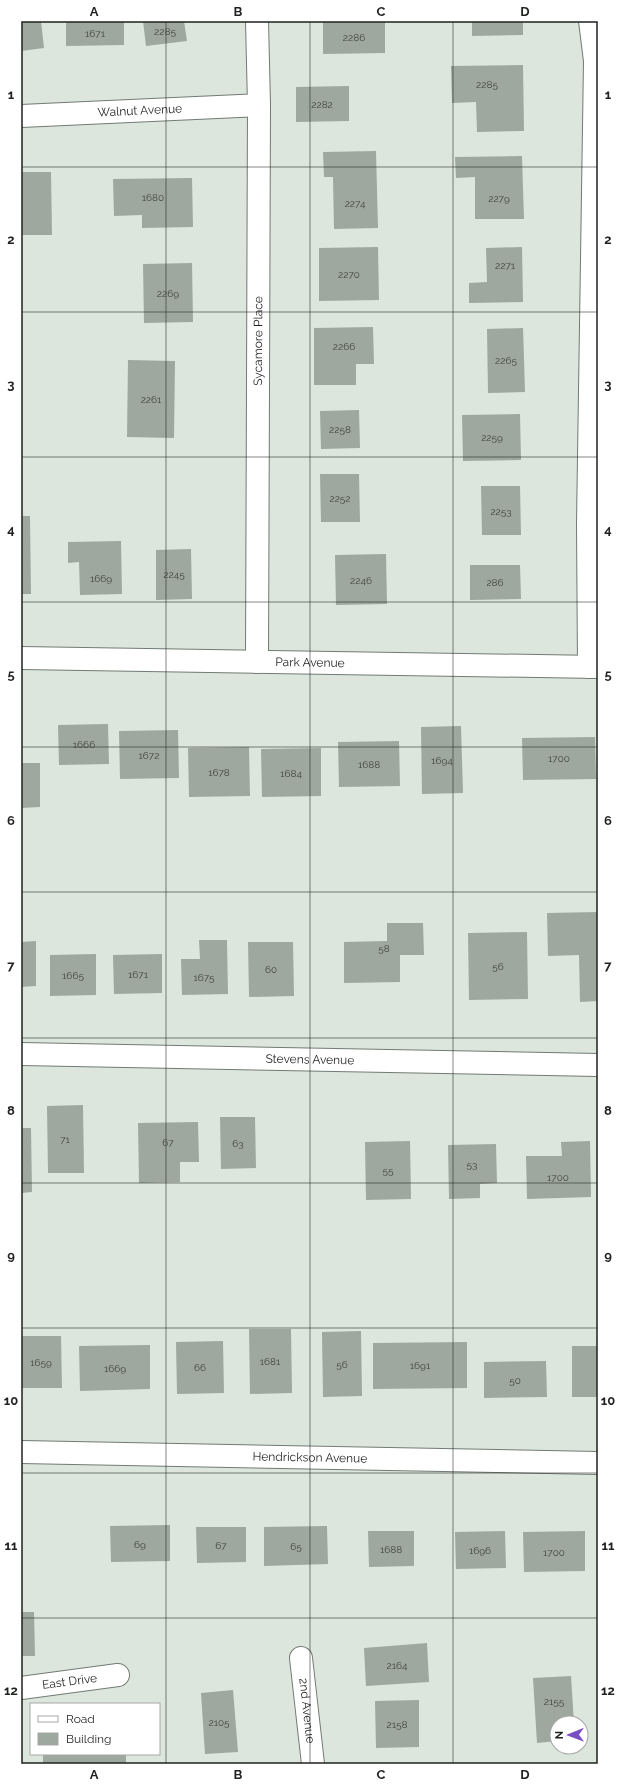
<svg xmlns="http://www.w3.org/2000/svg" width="619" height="1785" viewBox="0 0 619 1785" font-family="Raleway,sans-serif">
<rect width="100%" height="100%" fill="#dce6dd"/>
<!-- building -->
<g fill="#9ea89f">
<polygon points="21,21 41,21 44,48 21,51"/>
<polygon points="66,21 124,21 124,45 66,46"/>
<polygon points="143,21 184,21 187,41 146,46"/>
<polygon points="323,21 385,21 385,53 323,54"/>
<polygon points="472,21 523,21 523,35 472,36"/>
<polygon points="523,65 524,131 477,132 476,102 452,103 451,66"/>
<polygon points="349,86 349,121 296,122 296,87"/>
<polygon points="376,151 378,228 334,229 333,177 324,177 323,152"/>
<polygon points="522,156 524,219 475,219 475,177 456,178 455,157"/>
<polygon points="21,172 51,172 52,235 21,235"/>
<polygon points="192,178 193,227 142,228 142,215 114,216 113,179"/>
<polygon points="378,247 379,300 319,301 319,248"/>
<polygon points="522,247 523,302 469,303 469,283 487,282 486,248"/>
<polygon points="192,263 193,322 144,323 143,264"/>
<polygon points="373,327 374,364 356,364 356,385 314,385 314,328"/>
<polygon points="523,328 525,392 488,393 487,329"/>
<polygon points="128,360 175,361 174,438 127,437"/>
<polygon points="359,410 360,448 321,449 320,411"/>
<polygon points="520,414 521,460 463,461 462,415"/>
<polygon points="320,474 359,474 360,522 321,522"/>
<polygon points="481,486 520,486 521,535 482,535"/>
<polygon points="21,516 30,516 31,594 21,594"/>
<polygon points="121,541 122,594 80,595 79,562 68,563 68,542"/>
<polygon points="191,549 192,599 156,600 156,550"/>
<polygon points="386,554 387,604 336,605 335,555"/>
<polygon points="470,565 520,565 521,599 470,600"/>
<polygon points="108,724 109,764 59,765 58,725"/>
<polygon points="461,726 463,793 422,794 421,727"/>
<polygon points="178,730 179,778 120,779 119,731"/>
<polygon points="595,737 596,779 523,780 522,738"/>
<polygon points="399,741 400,786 339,787 338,742"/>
<polygon points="249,747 250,796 189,797 188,748"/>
<polygon points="321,748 321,796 262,797 261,749"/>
<polygon points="21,763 40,763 40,807 21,808"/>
<polygon points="598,912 598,1001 580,1002 579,955 548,956 547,913"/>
<polygon points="387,923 423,923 424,955 400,955 400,982 344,983 344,942 387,941"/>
<polygon points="527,932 528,999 469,1000 468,933"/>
<polygon points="199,940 227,940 228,994 182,995 181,959 200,959"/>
<polygon points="36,941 36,986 21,987 21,942"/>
<polygon points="248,942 293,942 294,996 249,997"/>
<polygon points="96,954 96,995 50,996 50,955"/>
<polygon points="162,954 162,993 114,994 113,955"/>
<polygon points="83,1105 84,1173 48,1173 47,1106"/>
<polygon points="220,1117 255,1117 256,1168 221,1169"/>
<polygon points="198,1122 199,1162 180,1162 180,1182 139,1183 138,1123"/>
<polygon points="21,1128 31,1128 32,1192 21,1193"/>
<polygon points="410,1141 411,1199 366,1200 365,1142"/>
<polygon points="590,1141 591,1197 527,1199 526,1156 562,1156 561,1142"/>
<polygon points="496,1144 497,1183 480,1184 480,1198 449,1199 448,1145"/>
<polygon points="249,1329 291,1329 292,1393 250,1394"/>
<polygon points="361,1331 362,1396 323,1397 322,1332"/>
<polygon points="21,1336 61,1336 62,1388 21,1388"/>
<polygon points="223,1341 224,1393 177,1394 176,1342"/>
<polygon points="467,1342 467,1388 373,1389 373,1343"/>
<polygon points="150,1345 150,1389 80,1391 79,1346"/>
<rect x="572" y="1346" width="26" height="51"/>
<polygon points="546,1361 547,1397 484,1398 484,1362"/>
<polygon points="170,1525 170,1561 111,1562 110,1526"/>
<polygon points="327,1526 328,1564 264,1566 264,1527"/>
<polygon points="196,1527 246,1527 246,1562 197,1563"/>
<polygon points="368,1531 414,1531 414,1566 369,1567"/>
<polygon points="505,1531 506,1568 456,1569 455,1532"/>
<polygon points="585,1531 585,1571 524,1572 523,1532"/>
<polygon points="21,1612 34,1612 35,1656 21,1656"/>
<polygon points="427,1643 429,1682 366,1686 364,1648"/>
<polygon points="571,1676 574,1723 557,1723 557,1741 537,1743 533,1678"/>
<polygon points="233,1690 238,1752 205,1754 201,1693"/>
<polygon points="419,1700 419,1747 376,1748 375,1701"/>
<rect x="43" y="1754" width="83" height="10"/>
</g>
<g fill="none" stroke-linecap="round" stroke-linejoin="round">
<!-- minor casing -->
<g stroke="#727b73" stroke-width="24">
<g id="minor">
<path id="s1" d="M21 116 259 105"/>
<path id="s2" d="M21 658 598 667"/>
<path id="s3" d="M257 662 259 105 257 21"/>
<polyline points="589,667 588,524 595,61 590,21"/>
<path id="s4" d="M21 1054 598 1065"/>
<path id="s5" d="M21 1452 598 1463"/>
<path id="s6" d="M301 1658 313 1764"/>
<path id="s7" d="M21 1688 118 1675"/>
</g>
</g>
<!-- minor -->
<use href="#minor" stroke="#fff" stroke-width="22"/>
</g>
<!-- grid -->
<path fill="none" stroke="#1f221f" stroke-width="1" stroke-opacity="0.55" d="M166 21V1764M310 21V1764M453 21V1764M21 167H598M21 312H598M21 457H598M21 602H598M21 747H598M21 892H598M21 1038H598M21 1183H598M21 1328H598M21 1473H598M21 1618H598"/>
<g text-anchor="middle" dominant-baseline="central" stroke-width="3.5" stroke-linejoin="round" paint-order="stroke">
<!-- number labels -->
<g font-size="10" fill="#3f443f">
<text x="165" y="31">2285</text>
<text x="95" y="33">1671</text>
<text x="354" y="37">2286</text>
<text x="487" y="84">2285</text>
<text x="322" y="104">2282</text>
<text x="153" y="197">1680</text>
<text x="499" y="198">2279</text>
<text x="355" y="203">2274</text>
<text x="505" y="265">2271</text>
<text x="349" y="274">2270</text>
<text x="168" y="293">2269</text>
<text x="344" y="346">2266</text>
<text x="506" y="360">2265</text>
<text x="151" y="399">2261</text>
<text x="340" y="429">2258</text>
<text x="492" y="437">2259</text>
<text x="340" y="498">2252</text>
<text x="501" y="511">2253</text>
<text x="174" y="574">2245</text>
<text x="101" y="578">1669</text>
<text x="361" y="580">2246</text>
<text x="495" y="582">286</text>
<text x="84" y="744">1666</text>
<text x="149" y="755">1672</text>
<text x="559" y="758">1700</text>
<text x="442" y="760">1694</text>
<text x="369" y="764">1688</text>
<text x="219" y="772">1678</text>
<text x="291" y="773">1684</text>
<text x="384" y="948">58</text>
<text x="498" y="966">56</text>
<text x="271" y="969">60</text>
<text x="138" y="974">1671</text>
<text x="73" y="975">1665</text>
<text x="204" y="977">1675</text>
<text x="65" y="1139">71</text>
<text x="168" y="1142">67</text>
<text x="238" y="1143">63</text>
<text x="472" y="1164">53</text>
<text x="388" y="1170">55</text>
<text x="558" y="1177">1700</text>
<text x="270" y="1361">1681</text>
<text x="41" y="1362">1659</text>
<text x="342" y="1364">56</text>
<text x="420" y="1365">1691</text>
<text x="200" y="1367">66</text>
<text x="115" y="1368">1669</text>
<text x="515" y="1380">50</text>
<text x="140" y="1544">69</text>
<text x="221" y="1545">67</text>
<text x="296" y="1546">65</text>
<text x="391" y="1549">1688</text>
<text x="480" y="1550">1696</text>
<text x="554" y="1552">1700</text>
<text x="397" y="1665">2164</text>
<text x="554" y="1701">2155</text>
<text x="219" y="1722">2105</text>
<text x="397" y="1724">2158</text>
</g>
<!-- street labels -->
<g font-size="12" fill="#1f221f" stroke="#fff">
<text stroke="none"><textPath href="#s1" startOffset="119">Walnut Avenue</textPath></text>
<text stroke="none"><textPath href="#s3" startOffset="321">Sycamore Place</textPath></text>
<text stroke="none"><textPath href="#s2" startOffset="289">Park Avenue</textPath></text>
<text stroke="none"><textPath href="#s4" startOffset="289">Stevens Avenue</textPath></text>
<text stroke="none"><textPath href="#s5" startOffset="289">Hendrickson Avenue</textPath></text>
<text stroke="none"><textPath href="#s7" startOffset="49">East Drive</textPath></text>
<text stroke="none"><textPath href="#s6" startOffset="53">2nd Avenue</textPath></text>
</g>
</g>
<!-- border -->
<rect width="619" height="1785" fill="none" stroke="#ffffff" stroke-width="44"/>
<!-- legend -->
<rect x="30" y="1703" width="130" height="52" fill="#ffffff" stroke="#a5a7a5"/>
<rect x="38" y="1716" width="20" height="6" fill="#ffffff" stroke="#a5a7a5"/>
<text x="66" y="1723" font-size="12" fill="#1f221f">Road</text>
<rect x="38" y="1733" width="20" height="12" fill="#9ea89f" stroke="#a5a7a5"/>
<text x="66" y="1743" font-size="12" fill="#1f221f">Building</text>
<!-- north arrow -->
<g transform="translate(569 1735) rotate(269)"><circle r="19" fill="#ffffff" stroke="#a5a7a5"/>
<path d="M0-3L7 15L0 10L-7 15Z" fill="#7b4dc5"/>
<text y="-6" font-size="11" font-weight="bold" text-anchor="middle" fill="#1f221f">N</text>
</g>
<rect x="22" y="22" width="575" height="1741" fill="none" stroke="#1f221f" stroke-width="1.5"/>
<g font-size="13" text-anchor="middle" font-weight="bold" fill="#1f221f">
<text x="94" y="16">A</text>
<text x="238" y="16">B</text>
<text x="381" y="16">C</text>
<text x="525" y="16">D</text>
<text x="11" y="99">1</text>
<text x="608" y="99">1</text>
<text x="11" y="244">2</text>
<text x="608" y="244">2</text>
<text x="11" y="389">3</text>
<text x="608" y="389">3</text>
<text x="11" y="534">4</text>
<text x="608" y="534">4</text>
<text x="11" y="679">5</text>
<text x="608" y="679">5</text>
<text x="11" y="825">6</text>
<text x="608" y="825">6</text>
<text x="11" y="970">7</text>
<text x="608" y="970">7</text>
<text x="11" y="1115">8</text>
<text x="608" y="1115">8</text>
<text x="11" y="1260">9</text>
<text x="608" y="1260">9</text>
<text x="11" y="1405">10</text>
<text x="608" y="1405">10</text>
<text x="11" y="1550">11</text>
<text x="608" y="1550">11</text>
<text x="11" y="1695">12</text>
<text x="608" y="1695">12</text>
<text x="94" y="1779">A</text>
<text x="238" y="1779">B</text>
<text x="381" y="1779">C</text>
<text x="525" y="1779">D</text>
</g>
</svg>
